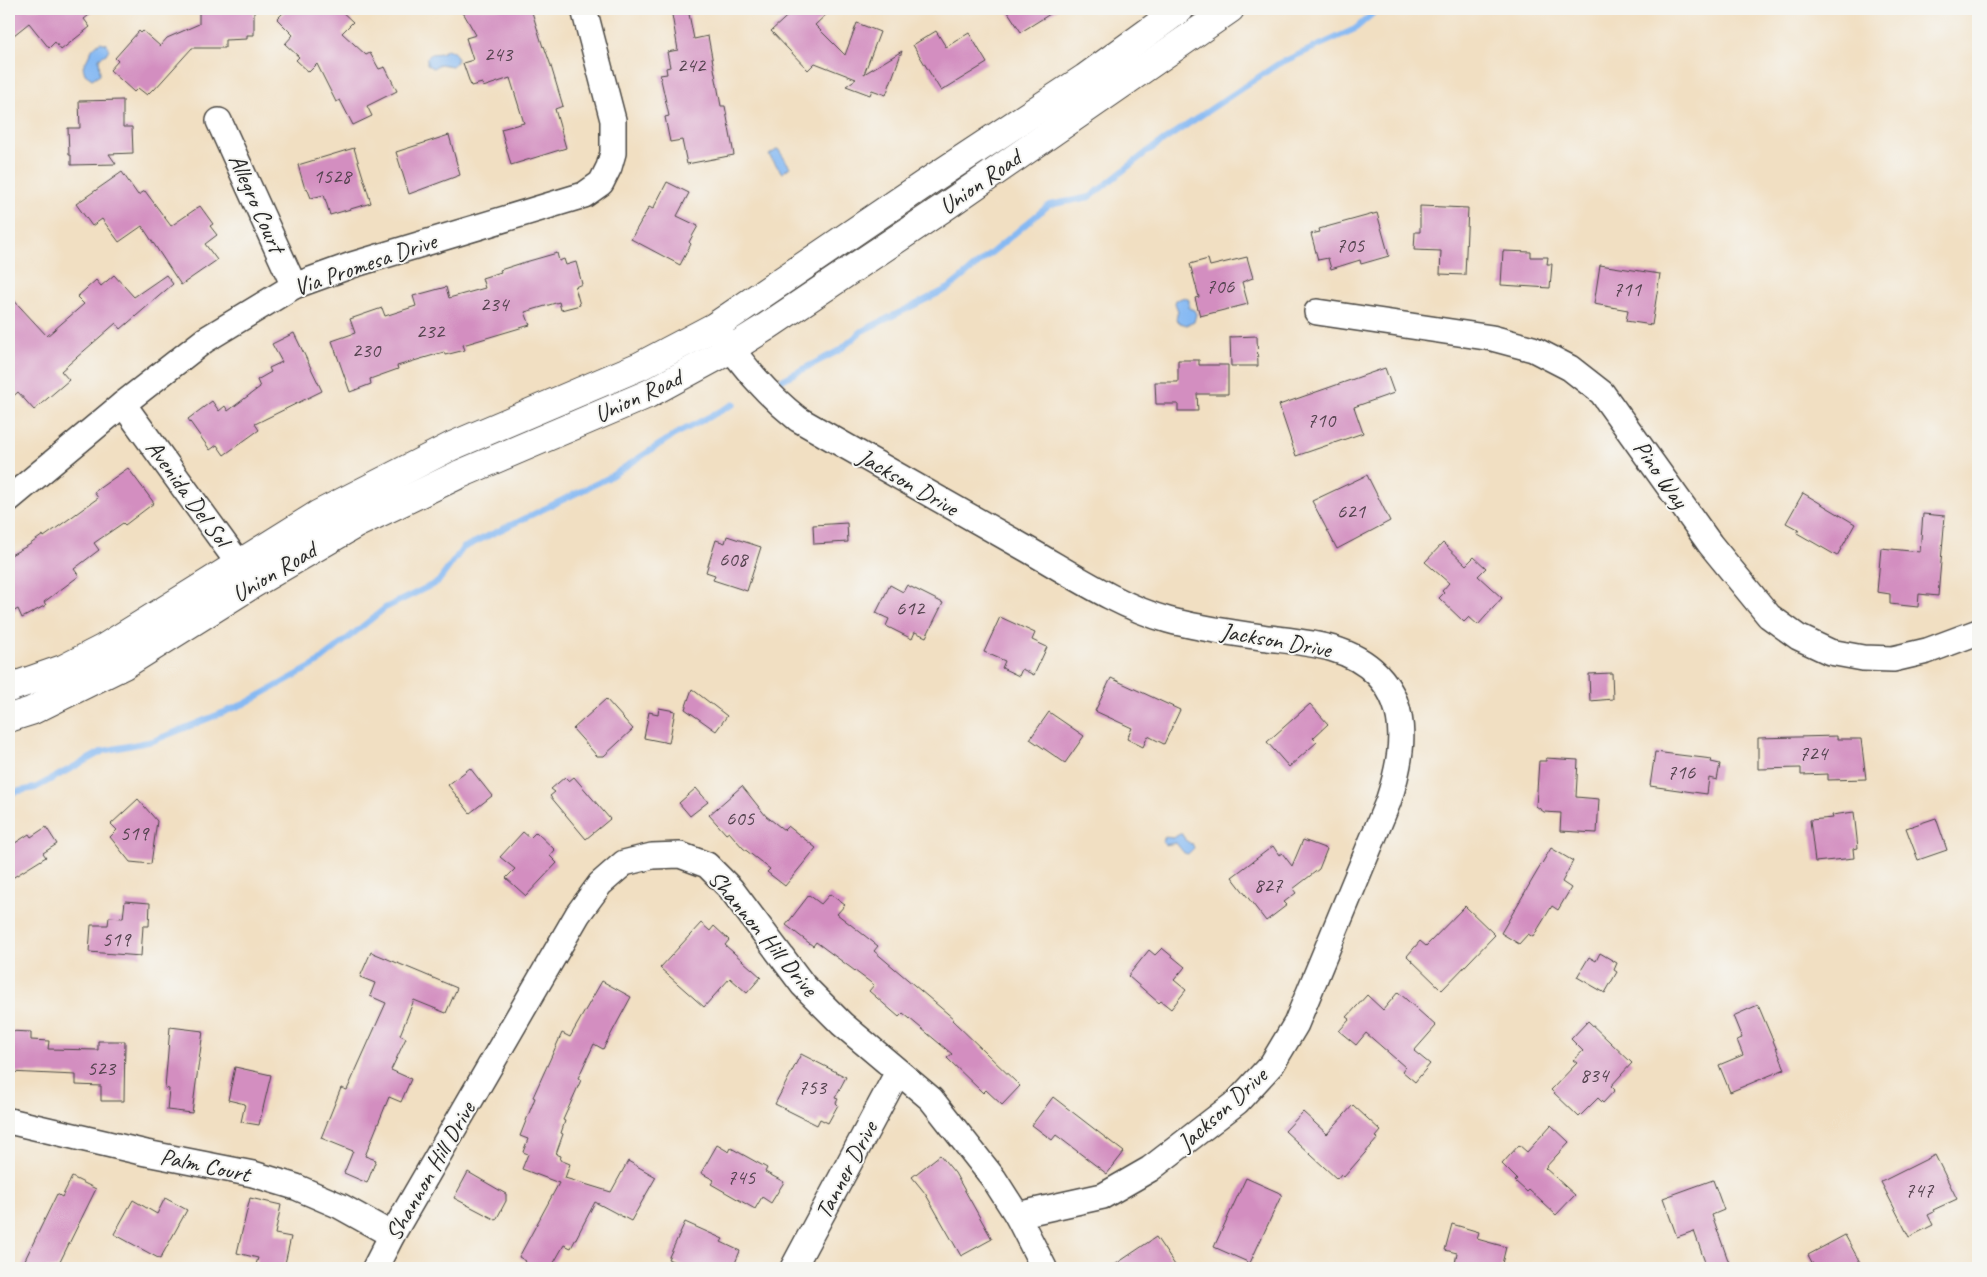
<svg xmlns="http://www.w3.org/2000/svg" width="1987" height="1277" viewBox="0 0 1987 1277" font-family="Caveat,sans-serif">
<rect width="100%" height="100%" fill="#f6f6f2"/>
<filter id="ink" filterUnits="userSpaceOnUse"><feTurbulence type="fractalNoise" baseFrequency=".02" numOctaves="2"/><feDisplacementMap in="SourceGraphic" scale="10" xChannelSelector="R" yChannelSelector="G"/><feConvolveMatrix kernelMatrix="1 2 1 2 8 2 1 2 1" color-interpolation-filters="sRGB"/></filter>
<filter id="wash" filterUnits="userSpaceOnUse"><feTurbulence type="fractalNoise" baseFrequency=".0096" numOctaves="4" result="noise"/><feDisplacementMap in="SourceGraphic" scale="20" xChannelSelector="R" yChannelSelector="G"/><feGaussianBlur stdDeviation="1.12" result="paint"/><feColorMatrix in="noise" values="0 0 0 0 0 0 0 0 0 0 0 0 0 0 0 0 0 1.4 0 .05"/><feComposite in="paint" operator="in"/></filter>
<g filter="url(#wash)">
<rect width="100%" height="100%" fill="#f1dfc2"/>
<!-- water -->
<g fill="#86b9f3" stroke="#58728f">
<polygon points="100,42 107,44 109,49 106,54 99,58 100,74 92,79 85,74 83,67 93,48"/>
<path d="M447 49C456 52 462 59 452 66L440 64 433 68 427 65V58L431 54 442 53Z"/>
<polygon points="778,149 790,167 782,173 769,155"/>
<polygon points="1185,297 1189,300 1189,308 1194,310 1196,314 1194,322 1187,325 1180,323 1176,319 1178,311 1175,303 1176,300"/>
<polygon points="1180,834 1183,834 1185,840 1193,845 1194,848 1188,854 1184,853 1176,843 1165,845 1162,842 1165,837 1173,838"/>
</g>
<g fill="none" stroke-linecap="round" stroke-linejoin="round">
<!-- stream -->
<g stroke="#86b9f3" stroke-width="6">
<polyline points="780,381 840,350 862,331 949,288 1049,205 1090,197 1148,151 1278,64 1355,29 1378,9"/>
<polyline points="9,793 35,788 103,751 153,741 244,704 316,664 385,608 438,582 463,548 608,478 674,435 734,404"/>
</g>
</g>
<g id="blocks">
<!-- building -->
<g fill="#d38ec0">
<polygon points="9,9 97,9 84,19 90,27 61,50 55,42 49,48 29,23 9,39"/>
<polygon points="199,9 254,9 254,35 247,35 247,39 225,40 225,48 192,48 154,90 153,89 147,95 138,88 134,92 110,70 118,61 115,58 139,31 141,33 143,31 160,46 167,38 199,24"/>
<polygon points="287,9 339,9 353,22 342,33 366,55 370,53 379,69 385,67 397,91 367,106 372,116 353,125 340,100 336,102 317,64 309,72 296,60 299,57 285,44 293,35 277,19"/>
<polygon points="461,9 531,9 543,47 544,46 550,63 563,106 555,109 566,148 511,165 501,129 524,123 510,78 483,87 482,83 471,86 463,63 473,60 466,38 476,35"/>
<polygon points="671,9 688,9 694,39 708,36 721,106 725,106 734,155 687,164 682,140 670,142 665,117 669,116 660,75 667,74 666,68 670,67 667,52 678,50"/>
<polygon points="795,9 832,9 815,25 845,55 857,23 880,32 864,74 902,51 886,95 872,90 870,95 846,86 856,79 815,63 808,70 771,31"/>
<polygon points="1006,9 1058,9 1021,32"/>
<polygon points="936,31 946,47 969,33 987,63 941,91 913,45"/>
<polygon points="123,100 123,127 132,127 133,153 109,154 116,164 71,165 71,155 69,155 68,128 80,128 79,101"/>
<polygon points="449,135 460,175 409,194 396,152"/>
<polygon points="354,148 371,203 330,215 324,195 311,198 307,188 305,189 298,165"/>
<polygon points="122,172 138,195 145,191 171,226 200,206 213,224 210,226 217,235 205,244 217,260 181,285 142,226 119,242 102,219 92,226 76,204"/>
<polygon points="667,182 689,193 677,216 698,226 689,242 691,244 680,265 631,239 649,207 653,209"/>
<polygon points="1420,206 1468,208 1465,275 1440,274 1441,251 1414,250 1415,232 1420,232"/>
<polygon points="1377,213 1389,256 1361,264 1360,260 1331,269 1328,258 1318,260 1311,234 1320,232 1319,229"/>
<polygon points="1503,251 1531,252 1531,257 1548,257 1547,264 1552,264 1550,288 1501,285"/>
<polygon points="557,253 559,261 564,259 566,265 576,262 582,284 575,287 580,305 561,310 559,302 525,312 530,325 463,345 465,350 445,355 444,352 397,366 398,369 370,379 371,384 350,392 332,341 355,333 350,319 382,308 385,316 416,306 413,296 446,287 449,298 485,288 482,278 501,272 500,270 522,263"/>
<polygon points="1247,257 1253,278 1242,282 1248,304 1200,316 1195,298 1199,297 1190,264 1208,259 1210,266"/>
<polygon points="1600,265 1660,274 1652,325 1626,321 1628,310 1594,304"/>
<polygon points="114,275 134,297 166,275 173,284 121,329 116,323 61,371 69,380 34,410 18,392 9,400 9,295 47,336 84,304 77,297 96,280 101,286"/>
<polygon points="294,333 322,391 255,424 259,430 224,455 217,445 210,450 188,419 212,401 219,411 225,406 228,411 260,387 257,380 271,372 269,368 282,362 272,344"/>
<polygon points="1257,336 1258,366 1231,366 1230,337"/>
<polygon points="1178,360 1199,360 1199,365 1228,365 1228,394 1197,394 1198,411 1178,411 1178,404 1156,404 1155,382 1178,382"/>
<polygon points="1385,368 1394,393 1354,407 1363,433 1296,456 1279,405"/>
<polygon points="128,468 154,503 125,525 123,523 94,543 99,550 74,569 79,576 44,602 46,605 22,618 18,609 9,614 9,556 29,545 43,535 44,537 98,498 94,492"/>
<polygon points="1367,475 1390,521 1337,549 1312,501"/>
<polygon points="1803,493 1855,524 1837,556 1797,533 1799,530 1786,523"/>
<polygon points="1923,514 1945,516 1938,596 1919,594 1918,607 1890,604 1890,594 1877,592 1881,548 1920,552"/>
<polygon points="847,523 848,542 814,544 813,525"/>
<polygon points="727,536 761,547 747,591 713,580 715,575 706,572 716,540 725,543"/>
<polygon points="1443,543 1466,565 1474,557 1486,568 1478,576 1502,598 1478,625 1469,617 1464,622 1439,598 1444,593 1442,591 1449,583 1425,562"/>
<polygon points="890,585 903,592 907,585 943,603 926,637 915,632 912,639 886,626 889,619 876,613"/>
<polygon points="1000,617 1035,633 1032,640 1047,647 1034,675 1022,669 1019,676 1002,668 1005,661 984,652"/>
<polygon points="1612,673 1613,699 1590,701 1589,674"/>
<polygon points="1111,678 1180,710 1164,744 1148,736 1143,747 1127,739 1132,728 1095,711"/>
<polygon points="692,689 727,716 716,731 685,709"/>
<polygon points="606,699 633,729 604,756 597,756 573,729"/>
<polygon points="1310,704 1328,724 1313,738 1317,742 1289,767 1267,742"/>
<polygon points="659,708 675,711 669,743 644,738 649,712 658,714"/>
<polygon points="1049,712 1084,736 1065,763 1030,739"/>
<polygon points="1837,736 1837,739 1861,739 1866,779 1828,780 1828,774 1801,775 1801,768 1758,769 1758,738"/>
<polygon points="1655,752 1712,759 1711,762 1720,764 1717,780 1709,778 1707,794 1650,786"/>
<polygon points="1546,758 1578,760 1576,797 1599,799 1597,833 1560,831 1561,813 1544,812 1536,806 1539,761 1546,761"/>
<polygon points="470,768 492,796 470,813 448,785"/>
<polygon points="565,777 569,781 574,777 610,819 586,839 550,796 555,792 551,789"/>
<polygon points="742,786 766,816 784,830 788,826 816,848 785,886 767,872 770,869 743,848 729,832 726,834 709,815"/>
<polygon points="696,788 708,802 690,816 679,803"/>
<polygon points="138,799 157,821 151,864 130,862 110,837 117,830 111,824"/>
<polygon points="1854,812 1858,848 1853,849 1854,858 1815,862 1810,820 1833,818 1832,815"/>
<polygon points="1936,818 1947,850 1918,860 1906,828"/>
<polygon points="46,827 57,844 43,853 46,857 9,880 9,847 29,834 31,837"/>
<polygon points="523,832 530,838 536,832 555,850 550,856 557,863 526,896 506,878 515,869 500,857"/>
<polygon points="1303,840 1327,849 1319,869 1293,889 1296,893 1284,902 1287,905 1266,921 1232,877 1273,846 1279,855 1282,853 1292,866"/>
<polygon points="1551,848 1573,861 1562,882 1571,888 1558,910 1552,906 1533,937 1528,934 1519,944 1501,933"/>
<polygon points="830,894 845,905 837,914 878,946 874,951 954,1019 952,1020 1020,1086 1002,1105 986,1090 983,1093 947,1058 952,1054 903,1013 899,1017 869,991 874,985 816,942 813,946 786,925 809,895 821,904"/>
<polygon points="125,901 150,903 149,926 143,926 141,956 89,952 91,925 108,925 109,917 123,918"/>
<polygon points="1465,906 1495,935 1442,990 1407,956 1420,941 1426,946"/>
<polygon points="701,923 710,931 714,926 729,940 725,945 761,977 747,993 730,978 704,1007 660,968"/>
<polygon points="1162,948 1185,967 1174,980 1186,990 1171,1009 1161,1001 1159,1003 1128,976 1149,950 1155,955"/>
<polygon points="371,952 457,988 446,1013 414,1000 400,1035 406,1038 391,1070 411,1079 401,1102 389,1097 365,1156 376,1160 367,1183 344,1173 353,1151 321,1138 341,1088 347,1090 386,1003 370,996 375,983 360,977"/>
<polygon points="1600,953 1617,963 1614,970 1617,972 1605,993 1577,977 1589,957 1596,961"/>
<polygon points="602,981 631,997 603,1049 594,1044 578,1078 581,1080 563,1120 565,1121 561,1133 563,1134 556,1154 561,1156 560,1160 570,1164 565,1178 611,1192 628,1161 656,1177 631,1221 595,1202 571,1248 564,1245 551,1268 522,1268 526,1261 519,1257 559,1183 522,1169 528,1154 523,1152 528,1139 520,1136 535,1098 533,1097 562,1033 570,1037"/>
<polygon points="1398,992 1436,1026 1414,1051 1430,1064 1415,1082 1402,1071 1405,1067 1366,1033 1356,1045 1339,1031 1350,1019 1347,1017 1367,995 1383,1010"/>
<polygon points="1758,1005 1785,1069 1730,1092 1719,1065 1743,1055 1737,1040 1742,1038 1733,1016"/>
<polygon points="1588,1021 1632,1063 1611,1086 1615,1090 1603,1103 1598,1098 1579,1117 1551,1090 1577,1063 1573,1060 1583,1051 1571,1039"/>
<polygon points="170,1027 203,1031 192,1113 167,1110 169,1089 165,1088"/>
<polygon points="9,1031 31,1032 31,1040 49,1041 48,1049 98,1050 98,1041 125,1041 124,1101 101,1101 101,1086 76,1085 76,1075 9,1072"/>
<polygon points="801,1054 846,1077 835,1098 838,1099 836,1103 838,1105 828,1123 820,1119 817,1125 775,1104"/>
<polygon points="235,1067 271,1075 259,1125 241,1122 245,1104 228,1100"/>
<polygon points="1053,1097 1124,1152 1107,1174 1056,1135 1052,1140 1032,1125"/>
<polygon points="1353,1105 1381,1131 1376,1137 1378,1138 1344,1177 1341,1174 1337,1179 1285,1131 1303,1112 1327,1134"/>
<polygon points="1551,1125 1569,1142 1545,1168 1575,1195 1556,1215 1529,1190 1527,1192 1515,1181 1517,1179 1502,1164 1519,1145 1527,1152"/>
<polygon points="717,1145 729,1152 731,1148 767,1168 765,1172 784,1182 771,1203 762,1197 755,1209 711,1184 714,1180 701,1173"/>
<polygon points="940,1155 955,1173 992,1239 961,1256 925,1193 912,1177"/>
<polygon points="1935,1155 1957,1199 1933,1210 1934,1212 1928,1215 1933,1225 1909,1237 1881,1182"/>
<polygon points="468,1172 506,1194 506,1201 496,1220 454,1198"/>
<polygon points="72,1177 96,1189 57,1268 21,1268 57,1194 62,1197"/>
<polygon points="1246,1178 1282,1194 1250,1263 1214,1247"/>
<polygon points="1713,1180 1724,1210 1712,1215 1729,1263 1714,1268 1707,1268 1694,1231 1677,1237 1663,1198"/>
<polygon points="165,1198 187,1210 160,1259 114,1234 133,1200 157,1214"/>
<polygon points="250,1198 281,1205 275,1234 291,1237 284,1268 255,1268 258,1258 237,1253"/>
<polygon points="685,1222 723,1239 721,1242 740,1251 733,1268 689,1268 668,1259"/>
<polygon points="1452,1224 1479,1232 1477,1239 1506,1247 1501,1268 1454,1268 1457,1253 1445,1250"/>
<polygon points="1845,1235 1863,1268 1815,1268 1808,1255"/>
<polygon points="1156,1237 1177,1268 1110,1268"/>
</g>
</g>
</g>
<g filter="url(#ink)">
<use href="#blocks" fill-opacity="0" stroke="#494642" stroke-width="1"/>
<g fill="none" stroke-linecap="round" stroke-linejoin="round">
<!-- street casing -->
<g stroke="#494642" stroke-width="28">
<g id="street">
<polyline points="219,121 294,286"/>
<polyline points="1317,312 1492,338 1533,349 1570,368 1602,393 1710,544 1769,616 1798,637 1830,652 1863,658 1893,659 1927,651 1978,632"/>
<path d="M719 333C745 367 764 392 798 419 874 462 950 505 1025 548 1071 574 1118 606 1168 620 1201 629 1235 633 1268 638 1307 643 1348 645 1377 674 1412 710 1402 760 1388 802L1296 1024 1272 1064 1237 1102 1150 1169 1103 1196 1017 1215"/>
<polyline points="123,404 250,579"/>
<polyline points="9,499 123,404 205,340 294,286 352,265 584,195 601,183 609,167 613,153 613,120 584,9"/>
<polyline points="9,1121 146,1153 253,1174 296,1187 340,1206 392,1235"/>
<polyline points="375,1268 392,1235 578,914 600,884 624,863 652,856 680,855 707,865 731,889 803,985 842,1024 931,1099 994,1179 1017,1215 1044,1268"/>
<polyline points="793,1268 898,1072"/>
</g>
</g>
<!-- secondary casing -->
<g stroke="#494642" stroke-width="30">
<g id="secondary">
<polyline points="9,688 63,669 104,648 319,514 452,446 640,366 714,327 926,183 1085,78 1180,9"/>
<polyline points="9,718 31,711 124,665 253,584 356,524 458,475 648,394 731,349 766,327 943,208 1230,9"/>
</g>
</g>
<!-- street -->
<use href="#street" stroke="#fff" stroke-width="25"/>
<!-- secondary -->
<use href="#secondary" stroke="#fff" stroke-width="28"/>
</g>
</g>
<g text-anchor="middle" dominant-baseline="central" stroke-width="4" stroke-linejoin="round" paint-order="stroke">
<!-- number labels -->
<g font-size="21" fill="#554450">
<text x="498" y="54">243</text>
<text x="691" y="65">242</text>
<text x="332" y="176">1528</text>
<text x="1350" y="245">705</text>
<text x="1220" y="286">706</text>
<text x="1627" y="289">711</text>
<text x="494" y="304">234</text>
<text x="430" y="331">232</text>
<text x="366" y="350">230</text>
<text x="1321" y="420">710</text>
<text x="1351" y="511">621</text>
<text x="733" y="559">608</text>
<text x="910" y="608">612</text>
<text x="1813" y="753">724</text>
<text x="1681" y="772">716</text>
<text x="740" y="818">605</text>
<text x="134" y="833">519</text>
<text x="1268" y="885">827</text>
<text x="116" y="939">519</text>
<text x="101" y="1068">523</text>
<text x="1594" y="1075">834</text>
<text x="812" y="1087">753</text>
<text x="741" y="1177">745</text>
<text x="1919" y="1190">747</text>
</g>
<!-- street labels -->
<g font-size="24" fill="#2b2b2b" stroke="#f6f6f2">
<text transform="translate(980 182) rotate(-35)">Union Road</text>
<text transform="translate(257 203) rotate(66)">Allegro Court</text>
<text transform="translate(365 264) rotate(-19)">Via Promesa Drive</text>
<text transform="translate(638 396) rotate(-25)">Union Road</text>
<text transform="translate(1661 474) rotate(55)">Pino Way</text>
<text transform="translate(908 482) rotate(30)">Jackson Drive</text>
<text transform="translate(188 493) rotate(54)">Avenida Del Sol</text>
<text transform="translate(274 572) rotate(-31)">Union Road</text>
<text transform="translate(1276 640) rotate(10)">Jackson Drive</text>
<text transform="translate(763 933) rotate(50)">Shannon Hill Drive</text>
<text transform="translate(1222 1109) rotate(-42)">Jackson Drive</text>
<text transform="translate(205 1165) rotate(12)">Palm Court</text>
<text transform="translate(846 1170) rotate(-62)">Tanner Drive</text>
<text transform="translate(430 1171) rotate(-60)">Shannon Hill Drive</text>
</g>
</g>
<!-- margin -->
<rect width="1987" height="1277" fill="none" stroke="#f6f6f2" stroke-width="30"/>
</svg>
